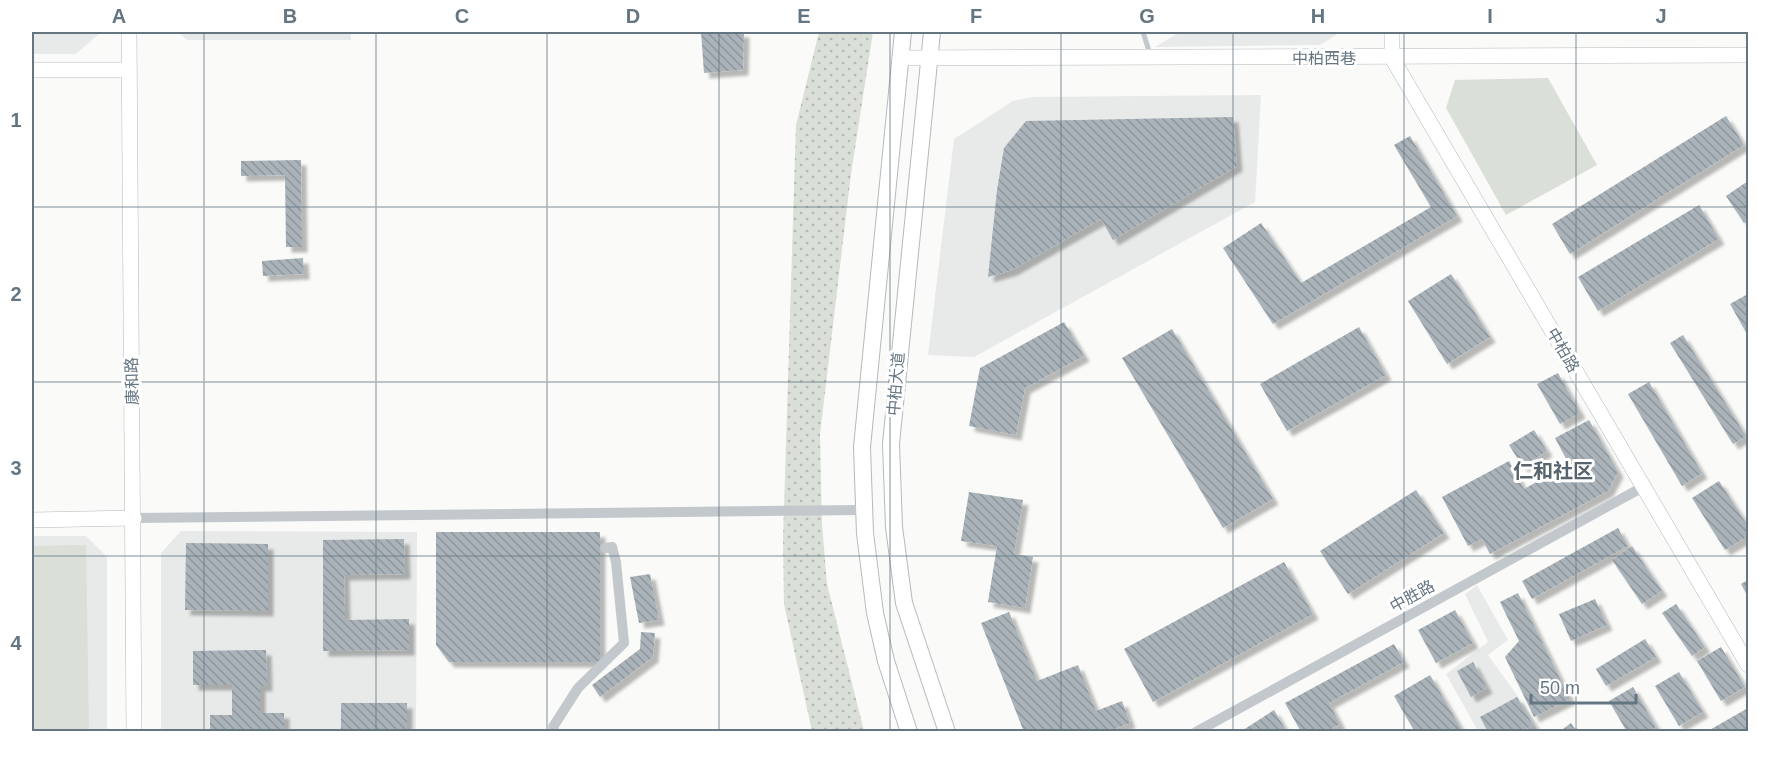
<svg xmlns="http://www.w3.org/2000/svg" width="1780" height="763" viewBox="0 0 1780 763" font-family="Arial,'Noto Sans SC',sans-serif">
<defs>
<pattern id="park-dots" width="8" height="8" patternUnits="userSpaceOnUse" patternTransform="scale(1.5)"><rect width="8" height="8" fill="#dadfd7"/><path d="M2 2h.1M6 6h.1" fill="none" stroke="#b4b9b4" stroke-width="1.8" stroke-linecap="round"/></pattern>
<pattern id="building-back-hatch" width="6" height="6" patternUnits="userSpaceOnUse" patternTransform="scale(1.5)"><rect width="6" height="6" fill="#aab3b9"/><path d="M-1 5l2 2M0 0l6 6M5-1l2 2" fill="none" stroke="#8e969c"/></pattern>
<filter id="shadow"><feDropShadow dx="5.5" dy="5.5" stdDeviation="1.5" flood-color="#0004"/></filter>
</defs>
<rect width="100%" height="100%" fill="#fafaf8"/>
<!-- built -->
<g fill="#e8e9e9">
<polygon points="32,32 101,32 76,54 32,54"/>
<polygon points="178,32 351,32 351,40 187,40"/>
<polygon points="1180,32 1341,32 1320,45 1155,47"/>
<polygon points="1261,95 1255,202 974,357 928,355 954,139 1013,101 1032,97"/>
<polygon points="181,531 417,532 416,731 161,732 161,553"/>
<polygon points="32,536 86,536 107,557 107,731 32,731"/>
<polygon points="1477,585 1508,640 1488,655 1542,730 1538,732 1478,731 1446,674 1488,642 1465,594"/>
</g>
<!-- park -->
<polygon fill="url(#park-dots)" points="819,32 873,32 851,174 820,434 822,525 827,584 864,731 812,731 784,604 783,539 796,125"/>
<!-- garden -->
<g fill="#dadfd7">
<polygon points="1548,78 1597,165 1506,215 1446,108 1455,80"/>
<polygon points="86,545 89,731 32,731 32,546"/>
</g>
<!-- building -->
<g fill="url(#building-back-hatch)" filter="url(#shadow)">
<polygon points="701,32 744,32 743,70 704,73"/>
<polygon points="1726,116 1744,145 1570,254 1552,224"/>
<polygon points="1233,117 1237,166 1113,240 1101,219 1012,270 988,277 997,190 1004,148 1026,121"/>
<polygon points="1410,136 1457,216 1273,324 1223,248 1261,223 1301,283 1431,207 1394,145"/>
<polygon points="301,160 302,247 286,247 285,175 241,176 241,161"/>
<polygon points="1748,181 1748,221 1744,223 1726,196"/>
<polygon points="1699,205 1719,239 1598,311 1578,277"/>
<polygon points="303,258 304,274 263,276 262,261"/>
<polygon points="1451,274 1490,337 1447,364 1408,301"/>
<polygon points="1746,295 1748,299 1748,336 1730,304"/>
<polygon points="1064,322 1084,356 1025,388 1016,435 969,426 980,368"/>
<polygon points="1359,327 1386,375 1287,431 1260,384"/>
<polygon points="1172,329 1273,499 1223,528 1122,358"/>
<polygon points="1683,335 1746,436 1733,444 1670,343"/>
<polygon points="1558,373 1580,413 1560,424 1537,384"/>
<polygon points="1649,382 1702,473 1682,486 1628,394"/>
<polygon points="1589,420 1618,472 1608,491 1490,554 1482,539 1468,546 1442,497 1509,461 1524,489 1569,464 1555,438"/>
<polygon points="1534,430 1547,451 1523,467 1509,445"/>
<polygon points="1719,481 1748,526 1748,536 1725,550 1692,498"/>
<polygon points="1416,490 1444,533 1348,594 1320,551"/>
<polygon points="969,492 1023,500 1014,554 1033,557 1025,608 988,602 997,546 961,541"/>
<polygon points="1618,528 1628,546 1532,599 1522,581"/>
<polygon points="436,532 600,532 600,662 449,662 436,645"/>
<polygon points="404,539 405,574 344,575 345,620 409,619 409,650 323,651 323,540"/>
<polygon points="186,543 268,544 268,611 185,610"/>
<polygon points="1632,546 1662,591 1642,604 1612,560"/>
<polygon points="1284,562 1313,614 1153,702 1124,649"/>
<polygon points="650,574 659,620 639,623 630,577"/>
<polygon points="1748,580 1748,597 1741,584"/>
<polygon points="1518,593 1570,699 1534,717 1505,657 1519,641 1500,602"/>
<polygon points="1595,599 1607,625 1571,641 1559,614"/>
<polygon points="1676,604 1705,647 1692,656 1662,613"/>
<polygon points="1455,610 1473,643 1436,663 1418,630"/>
<polygon points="1009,612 1037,681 1078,665 1096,711 1122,701 1130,723 1107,732 1024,732 981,623"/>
<polygon points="641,632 655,633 653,657 600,697 592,685 640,649"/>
<polygon points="1645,639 1656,657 1606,686 1596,669"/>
<polygon points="1394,644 1404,662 1329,703 1340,724 1326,732 1301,732 1285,703"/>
<polygon points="1721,647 1745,687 1721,701 1697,661"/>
<polygon points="266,650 267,686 260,686 260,713 284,713 284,732 210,732 210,715 232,715 232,685 193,685 193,651"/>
<polygon points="1473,662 1487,688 1471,697 1457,671"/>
<polygon points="1679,672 1703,712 1679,726 1655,686"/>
<polygon points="1430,675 1463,732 1415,732 1394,696"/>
<polygon points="1633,687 1656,727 1649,732 1627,732 1609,701"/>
<polygon points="1517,697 1533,725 1521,732 1488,732 1480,717"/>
<rect x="341" y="703" width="66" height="29"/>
<polygon points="1748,708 1748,732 1706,732"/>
<polygon points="1274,710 1287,732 1240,732"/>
<polygon points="1571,723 1577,732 1559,732"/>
</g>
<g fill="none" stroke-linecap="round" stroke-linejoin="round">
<!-- secondary casing -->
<g stroke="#b3babf" stroke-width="16">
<g id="secondary">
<polyline points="129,32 134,732"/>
<polyline points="1392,32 1392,58 1748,665"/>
<polyline points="900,58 1748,55"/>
<polyline points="32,70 129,70"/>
<polyline points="32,520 134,518"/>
</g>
</g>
<!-- primary casing -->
<g stroke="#b5babe" stroke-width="18">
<g id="primary">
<polyline points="903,32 862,447 865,533 875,613 886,661 909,732"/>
<polyline points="932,32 891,444 894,527 904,603 947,732"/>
</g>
</g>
<!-- lane -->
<polyline stroke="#c3c8cc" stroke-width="5" points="1143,32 1150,54"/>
<!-- street -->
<g stroke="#c3c8cc" stroke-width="10">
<polyline points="134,518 864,510"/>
<polyline points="555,732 553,727 578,688 624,643 616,562 612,547 605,548"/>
<polyline points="1196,732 1643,487"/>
</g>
<!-- secondary -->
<use href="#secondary" stroke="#fff" stroke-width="15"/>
<!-- primary -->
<use href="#primary" stroke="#fff" stroke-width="16"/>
</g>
<!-- grid -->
<path fill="none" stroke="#657683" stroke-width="1.5" stroke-opacity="0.55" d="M204 32V732M376 32V732M547 32V732M719 32V732M890 32V732M1061 32V732M1233 32V732M1404 32V732M1576 32V732M32 207H1748M32 382H1748M32 556H1748"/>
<g text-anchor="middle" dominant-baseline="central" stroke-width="6" stroke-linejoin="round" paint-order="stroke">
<!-- street labels -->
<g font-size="16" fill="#657683" stroke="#fff">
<text x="1324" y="58">中柏西巷</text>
<text transform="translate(1563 350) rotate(60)">中柏路</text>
<text transform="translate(132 381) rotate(-91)">康和路</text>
<text transform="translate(896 384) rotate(-85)">中柏大道</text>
<text transform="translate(1412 596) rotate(-29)">中胜路</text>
</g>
<!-- quarter labels -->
<g font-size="20" font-weight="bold" fill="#57646e" stroke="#fff">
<text x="1553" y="471">仁和社区</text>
</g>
</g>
<!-- border -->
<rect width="1780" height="763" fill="none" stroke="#ffffff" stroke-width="66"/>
<!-- scale -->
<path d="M1531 694v9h105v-9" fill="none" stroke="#657683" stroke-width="3"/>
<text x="1540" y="694" font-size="18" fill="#657683" stroke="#ffffff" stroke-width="4.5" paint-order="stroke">50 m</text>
<rect x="33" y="33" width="1714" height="697" fill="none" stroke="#657683" stroke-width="2"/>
<g font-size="20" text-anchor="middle" font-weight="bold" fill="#657683">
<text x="119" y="23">A</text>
<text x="290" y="23">B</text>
<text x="462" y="23">C</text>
<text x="633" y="23">D</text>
<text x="804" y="23">E</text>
<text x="976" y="23">F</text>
<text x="1147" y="23">G</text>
<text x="1318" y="23">H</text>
<text x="1490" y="23">I</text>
<text x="1661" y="23">J</text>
<text x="16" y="127">1</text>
<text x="16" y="301">2</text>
<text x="16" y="475">3</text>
<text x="16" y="650">4</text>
</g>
</svg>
